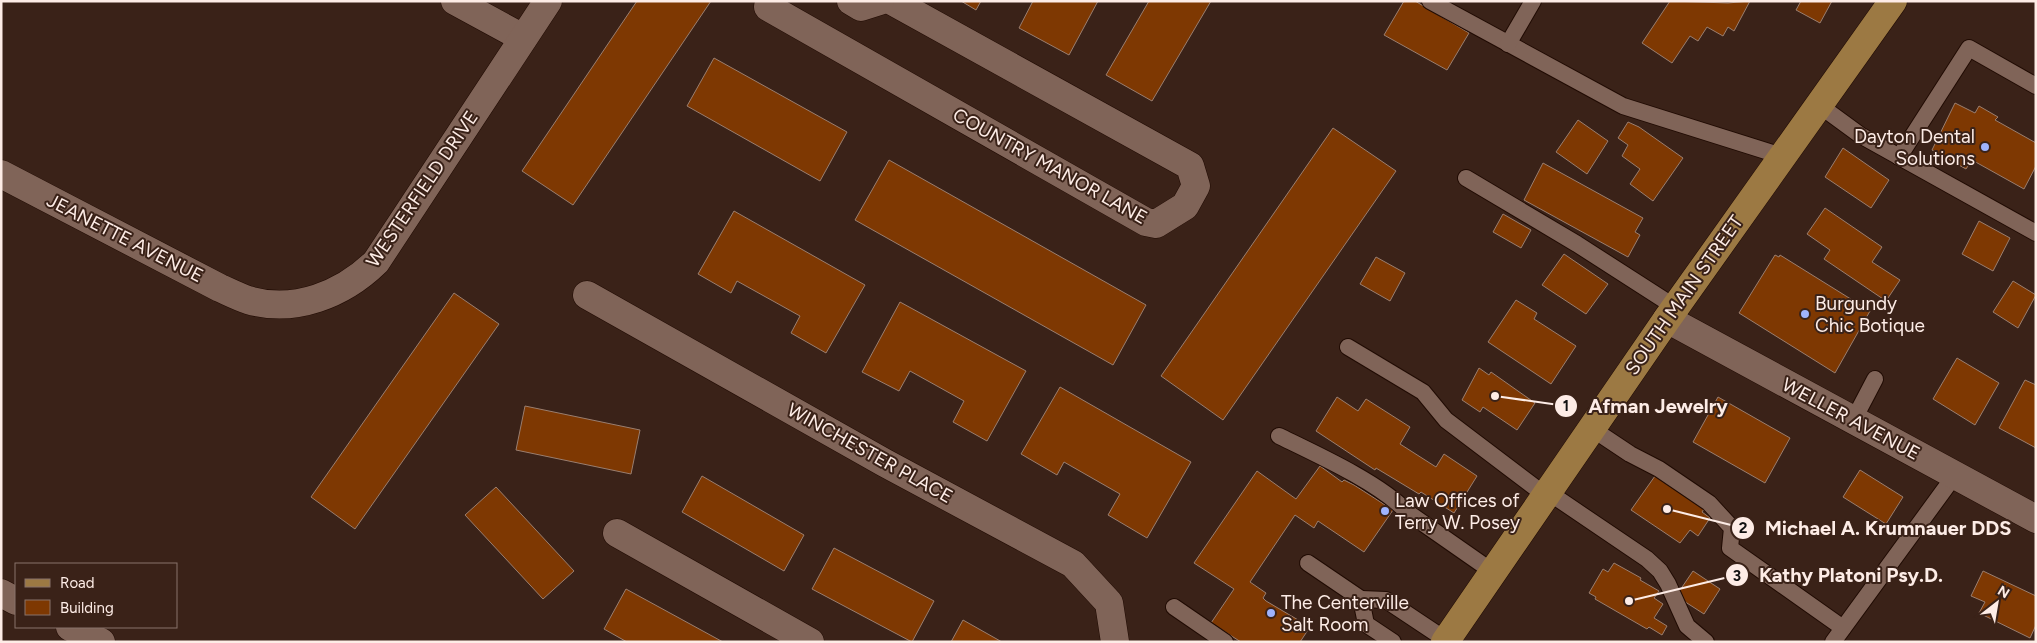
<svg xmlns="http://www.w3.org/2000/svg" width="2037" height="643" viewBox="0 0 2037 643" font-family="Figtree,sans-serif">
<rect width="100%" height="100%" fill="#3a2218"/>
<!-- building -->
<g fill="#7e3802" stroke="#9a7e6f">
<polygon points="637,1 711,1 573,205 522,171"/>
<polygon points="961,1 981,1 976,10"/>
<polygon points="1033,1 1098,1 1069,55 1019,28"/>
<polygon points="1149,1 1211,1 1152,101 1106,75"/>
<polygon points="1404,1 1415,1 1469,33 1447,70 1384,35"/>
<polygon points="1670,1 1728,3 1750,1 1734,31 1728,27 1723,36 1707,27 1698,41 1690,36 1672,63 1642,43"/>
<polygon points="1801,1 1832,1 1820,23 1796,10"/>
<polygon points="714,58 847,132 820,181 687,106"/>
<polygon points="1955,103 1975,113 1979,106 1998,117 1995,120 2036,143 2036,166 2024,189 1972,160 1966,169 1932,150"/>
<polygon points="1578,120 1608,141 1587,174 1556,152"/>
<polygon points="1628,122 1639,127 1683,158 1653,201 1630,184 1640,169 1622,156 1628,145 1618,138"/>
<polygon points="1333,128 1396,171 1223,420 1161,376"/>
<polygon points="1843,148 1889,180 1871,208 1825,177"/>
<polygon points="889,160 1146,305 1113,365 855,220"/>
<polygon points="1543,163 1643,218 1635,232 1640,235 1628,257 1524,200"/>
<polygon points="1825,208 1882,247 1872,262 1900,280 1886,301 1824,259 1830,250 1807,234"/>
<polygon points="734,211 865,285 826,353 791,333 800,316 737,281 731,293 698,274"/>
<polygon points="1503,214 1531,230 1521,248 1493,232"/>
<polygon points="1979,221 2010,238 1993,271 1962,254"/>
<polygon points="1564,254 1608,284 1586,314 1542,285"/>
<polygon points="1775,255 1779,257 1780,255 1870,311 1835,373 1739,313"/>
<polygon points="1376,257 1405,273 1390,301 1360,284"/>
<polygon points="2013,281 2036,295 2018,328 1993,312"/>
<polygon points="454,293 499,324 355,529 311,497"/>
<polygon points="1516,300 1537,313 1534,319 1576,346 1551,384 1488,342"/>
<polygon points="900,302 1026,371 987,441 953,422 964,401 910,371 899,391 862,372"/>
<polygon points="1957,358 1999,383 1975,425 1933,399"/>
<polygon points="1479,368 1489,375 1491,372 1535,403 1517,430 1483,407 1480,412 1462,400"/>
<polygon points="2025,380 2036,385 2036,448 1999,428"/>
<polygon points="1060,387 1191,462 1147,538 1108,515 1120,494 1064,462 1057,475 1021,454"/>
<polygon points="1337,397 1358,411 1366,399 1410,427 1400,444 1436,467 1444,454 1477,476 1454,513 1421,492 1419,494 1376,468 1375,470 1316,431"/>
<polygon points="1718,397 1790,438 1765,483 1693,442"/>
<polygon points="525,406 640,430 631,474 516,450"/>
<polygon points="1320,466 1342,482 1344,480 1354,485 1393,510 1364,552 1318,521 1314,528 1295,515 1250,582 1266,593 1263,598 1266,601 1310,627 1300,642 1241,642 1211,623 1234,589 1194,563 1257,471 1296,499"/>
<polygon points="1860,470 1903,497 1886,524 1843,497"/>
<polygon points="702,476 804,535 784,571 682,512"/>
<polygon points="1655,476 1704,509 1702,512 1710,518 1698,536 1690,530 1680,543 1631,510"/>
<polygon points="496,487 574,571 543,599 465,515"/>
<polygon points="834,548 934,601 912,642 812,589"/>
<polygon points="1614,563 1641,578 1640,580 1659,591 1654,598 1663,604 1654,618 1667,626 1662,635 1649,627 1647,629 1595,599 1596,597 1589,593 1603,569 1608,572"/>
<polygon points="1693,571 1720,589 1704,614 1676,596"/>
<polygon points="1983,571 2036,596 2036,625 2030,638 1979,613 1985,602 1971,596"/>
<polygon points="626,589 723,642 627,642 604,629"/>
<polygon points="963,620 1002,642 951,642"/>
</g>
<g fill="none" stroke-linecap="round" stroke-linejoin="round">
<!-- lane casing -->
<g stroke="#200b03" stroke-width="18">
<g id="lane">
<polyline points="1430,1 1623,106 1782,156"/>
<polyline points="1508,44 1533,1"/>
<polyline points="1819,105 1860,135 2036,233"/>
<polyline points="1899,157 1969,48 2036,86"/>
<polyline points="1466,178 1577,244 1675,307"/>
<polyline points="1348,347 1423,392 1446,420 1545,495"/>
<polyline points="1853,421 1875,379"/>
<polyline points="1591,428 1630,454 1659,469 1709,503 1732,528 1730,548 1843,628"/>
<path d="M1279 436C1316 454 1380 483 1407 512L1493 572"/>
<polyline points="1548,492 1647,559 1660,571 1668,584 1687,626 1706,642"/>
<polyline points="1308,563 1361,599"/>
<polyline points="1174,607 1225,642"/>
<polyline points="1393,642 1366,624 1361,599 1386,600 1446,640"/>
<polyline points="1833,642 1955,475"/>
</g>
</g>
<!-- street casing -->
<g stroke="#200b03" stroke-width="29">
<g id="street">
<polyline points="455,1 523,38"/>
<polyline points="769,1 768,7 1146,222 1156,224 1185,206 1196,186 1190,166 892,1"/>
<polyline points="851,1 861,7 880,1"/>
<path d="M1 174 220 288C229 292 239 297 248 300 295 314 343 294 376 262L548 1"/>
<polyline points="587,295 885,463 1073,564 1109,603 1115,642"/>
<polyline points="1667,319 2036,519"/>
<polyline points="617,533 810,642"/>
<polyline points="1,593 16,601"/>
<polyline points="70,627 101,642"/>
</g>
</g>
<!-- primary casing -->
<g stroke="#200b03" stroke-width="29">
<polyline id="primary" points="1445,642 1667,319 1893,1"/>
</g>
<!-- lane -->
<use href="#lane" stroke="#806458" stroke-width="16"/>
<!-- street -->
<use href="#street" stroke="#806458" stroke-width="28"/>
<!-- primary -->
<use href="#primary" stroke="#9c7943" stroke-width="28"/>
</g>
<!-- markers -->
<g fill="#9fb3fd" stroke="#3a2218" stroke-width="2">
<circle cx="1985" cy="147" r="5"/>
<circle cx="1805" cy="314" r="5"/>
<circle cx="1385" cy="511" r="5"/>
<circle cx="1271" cy="613" r="5"/>
</g>
<g text-anchor="middle" dominant-baseline="central" stroke-width="4" stroke-linejoin="round" paint-order="stroke">
<!-- poi labels -->
<g font-size="19" fill="#fdece6" stroke="#3a2218" text-anchor="start">
<text x="1975" y="136" text-anchor="end">Dayton Dental<tspan x="1975" dy="22">Solutions</tspan></text>
<text x="1815" y="303">Burgundy<tspan x="1815" dy="22">Chic Botique</tspan></text>
<text x="1395" y="500">Law Offices of<tspan x="1395" dy="22">Terry W. Posey</tspan></text>
<text x="1281" y="602">The Centerville<tspan x="1281" dy="22">Salt Room</tspan></text>
</g>
<!-- street labels -->
<g font-size="19" fill="#fdece6" stroke="#3a2218">
<text transform="translate(1050 166) rotate(29)">COUNTRY MANOR LANE</text>
<text transform="translate(422 189) rotate(-56)">WESTERFIELD DRIVE</text>
<text transform="translate(125 238) rotate(27)">JEANETTE AVENUE</text>
<text transform="translate(1684 295) rotate(-55)">SOUTH MAIN STREET</text>
<text transform="translate(1851 419) rotate(28)">WELLER AVENUE</text>
<text transform="translate(870 453) rotate(29)">WINCHESTER PLACE</text>
</g>
</g>
<!-- callouts -->
<path fill="none" stroke="#fdece6" stroke-width="2" d="M1495 396L1566 406M1667 509L1743 528M1629 601L1737 575"/>
<g fill="#fdece6" stroke="#3a2218" stroke-width="2">
<circle cx="1495" cy="396" r="5"/>
<circle cx="1667" cy="509" r="5"/>
<circle cx="1629" cy="601" r="5"/>
<circle cx="1566" cy="406" r="12"/>
<circle cx="1743" cy="528" r="12"/>
<circle cx="1737" cy="575" r="12"/>
</g>
<g font-size="15" text-anchor="middle" font-weight="bold" fill="#111">
<text x="1566" y="411">1</text>
<text x="1743" y="533">2</text>
<text x="1737" y="581">3</text>
</g>
<g font-size="20" text-anchor="middle" font-weight="bold" fill="#fdece6" stroke="#3a2218" stroke-width="4" stroke-linejoin="round" paint-order="stroke">
<text x="1658" y="413">Afman Jewelry</text>
<text x="1888" y="535">Michael A. Krumnauer DDS</text>
<text x="1851" y="582">Kathy Platoni Psy.D.</text>
</g>
<!-- border -->
<rect width="2037" height="643" fill="none" stroke="#fdece6" stroke-width="5"/>
<!-- legend -->
<rect x="15" y="563" width="162" height="65" fill="#3a2218" stroke="#88736a"/>
<rect x="25" y="579" width="25" height="8" fill="#9c7943" stroke="#88736a"/>
<text x="60" y="588" font-size="15" fill="#fdece6">Road</text>
<rect x="25" y="600" width="25" height="15" fill="#7e3802" stroke="#88736a"/>
<text x="60" y="613" font-size="15" fill="#fdece6">Building</text>
<!-- north arrow -->
<g transform="translate(1997 603) rotate(31)" stroke="#3a2218" stroke-width="4" paint-order="stroke">
<path d="M0-4L9 19L0 12L-9 19Z" fill="#fdece6"/>
<text y="-8" font-size="14" font-weight="bold" text-anchor="middle" fill="#fdece6">N</text>
</g>
</svg>
